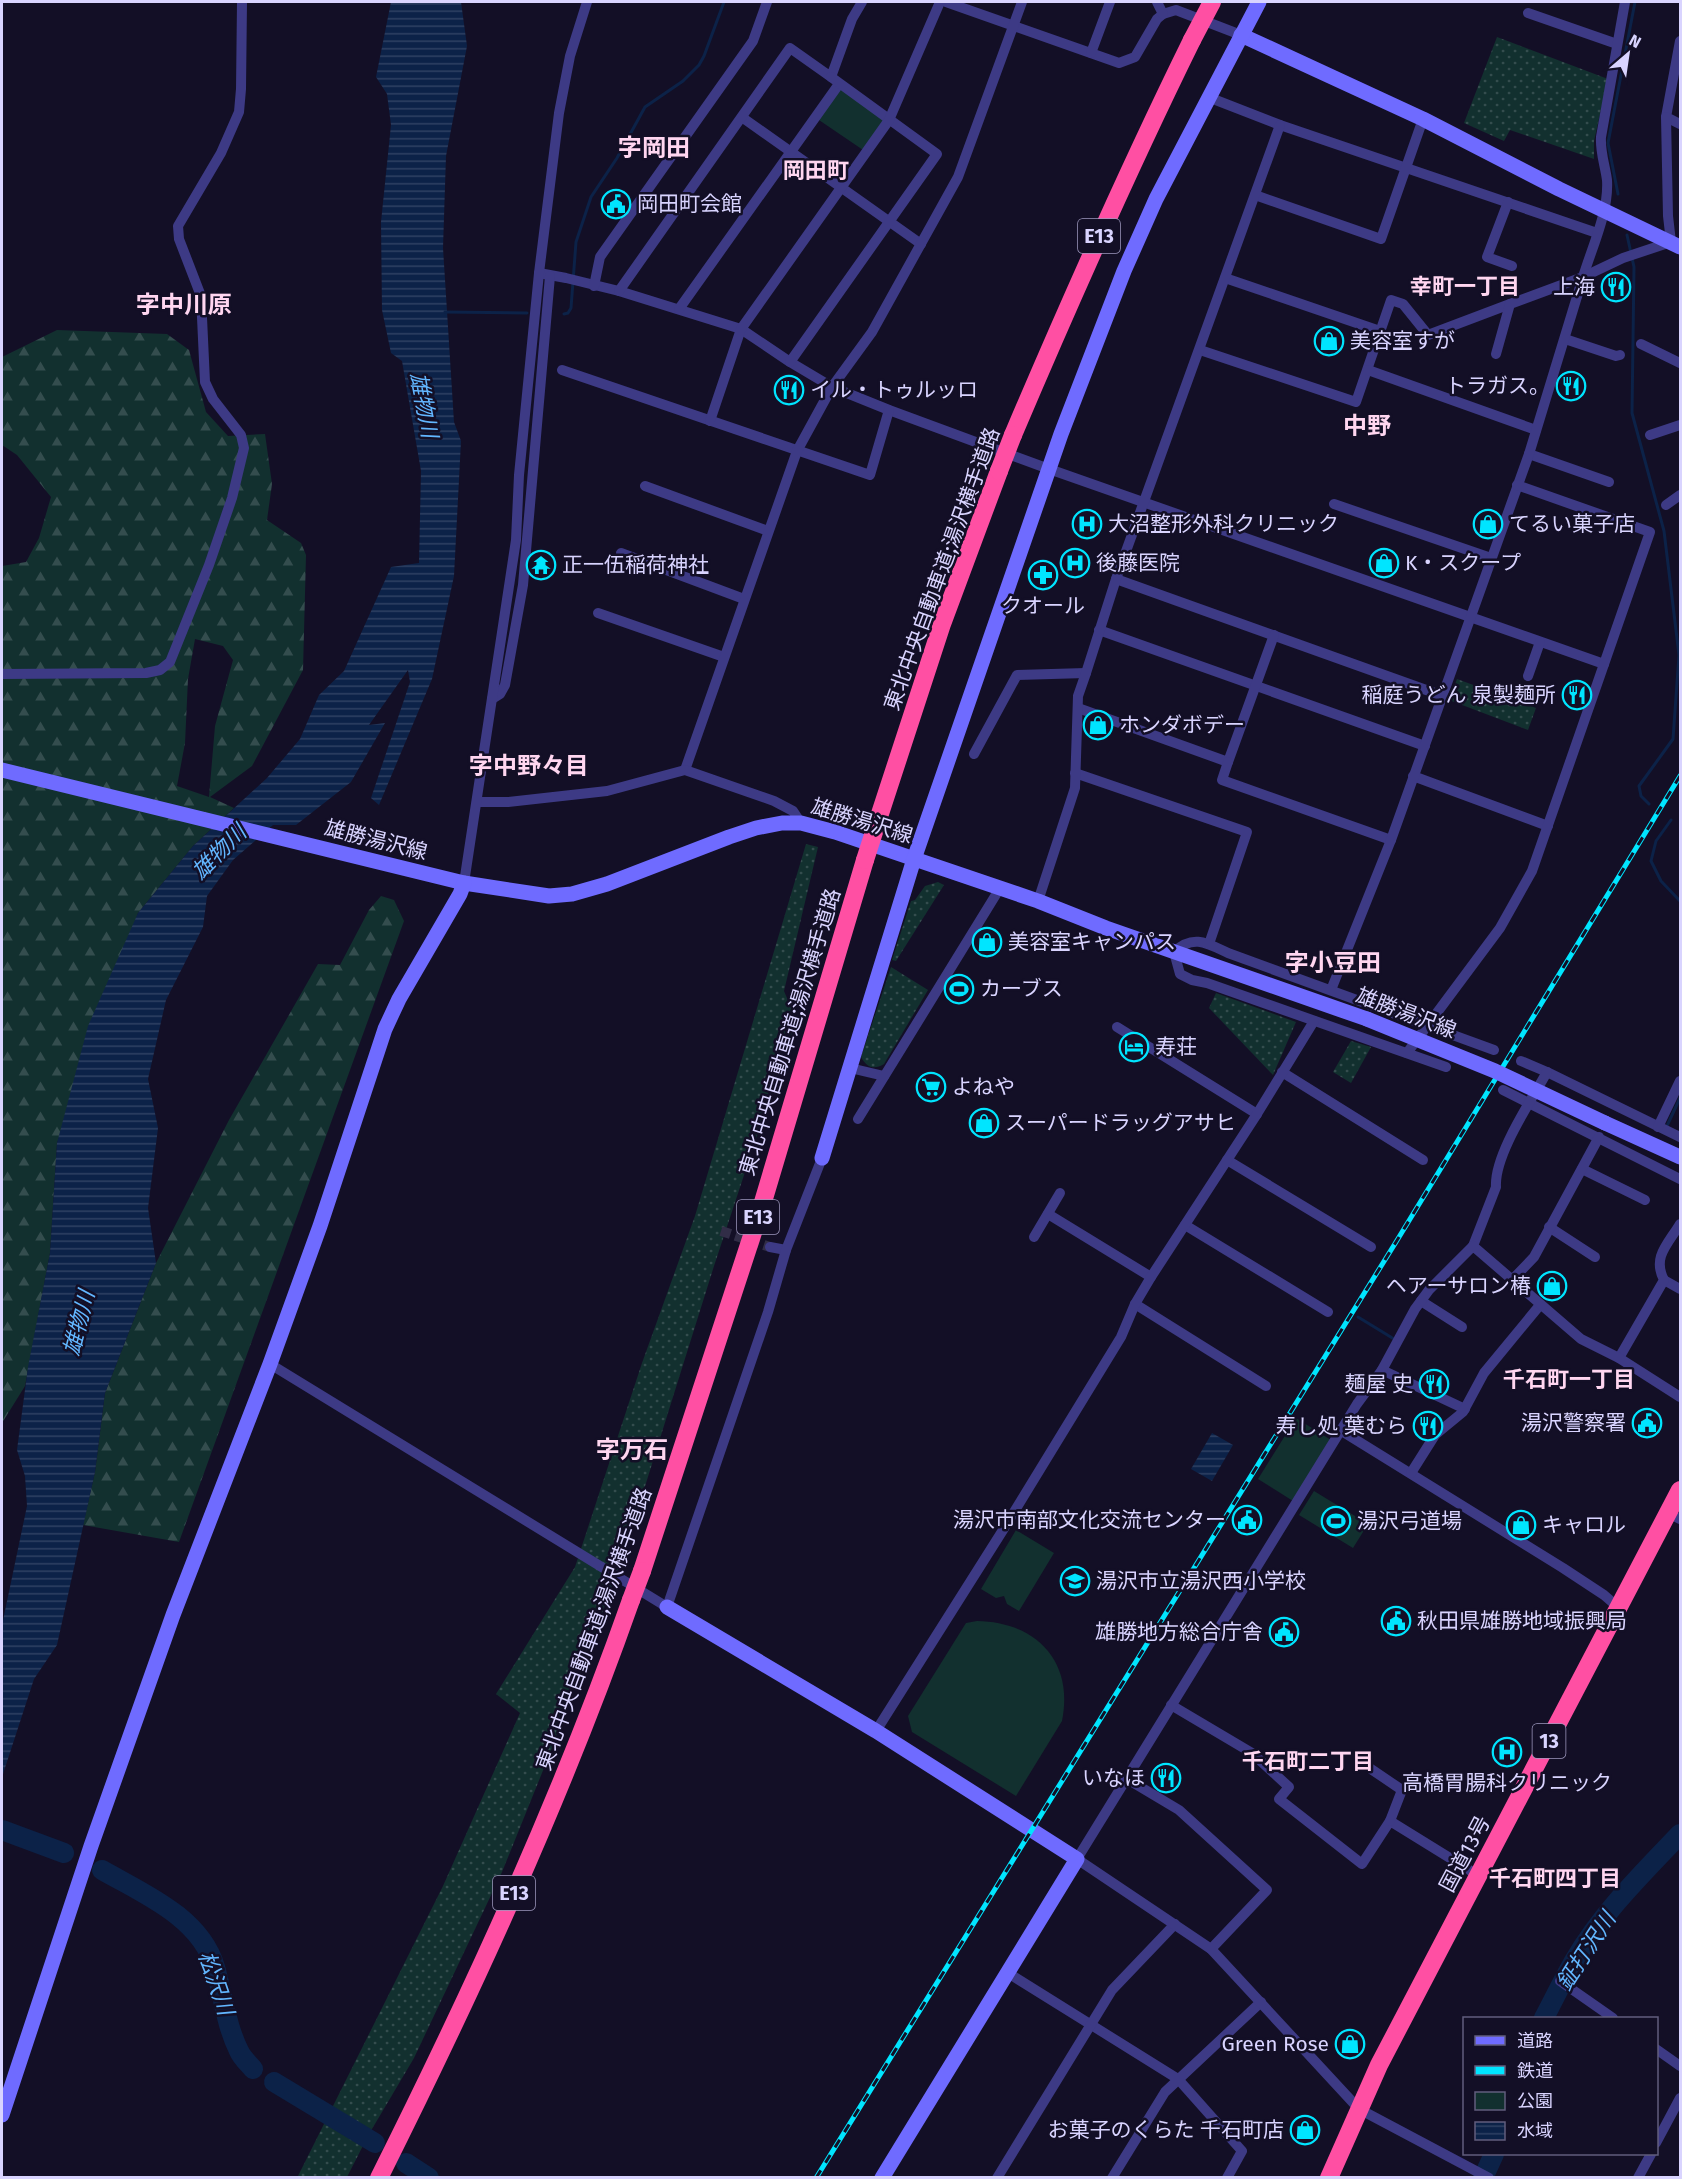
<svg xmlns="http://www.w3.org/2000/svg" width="1682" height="2179" viewBox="0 0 1682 2179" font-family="'Fira Sans','Noto Sans JP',sans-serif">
<defs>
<pattern id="grass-dots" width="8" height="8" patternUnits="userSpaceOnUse" patternTransform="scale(1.5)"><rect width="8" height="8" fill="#12302f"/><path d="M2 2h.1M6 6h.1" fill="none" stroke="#344d4e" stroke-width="1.8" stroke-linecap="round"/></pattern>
<pattern id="forest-firs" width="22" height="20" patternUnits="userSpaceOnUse" patternTransform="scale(1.5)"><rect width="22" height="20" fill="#12302f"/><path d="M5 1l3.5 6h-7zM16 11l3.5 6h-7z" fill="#344d4e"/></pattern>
<pattern id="water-rules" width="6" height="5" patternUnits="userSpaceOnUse" patternTransform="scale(1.5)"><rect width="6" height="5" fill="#0c2248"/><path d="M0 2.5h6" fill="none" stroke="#2f4163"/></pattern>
</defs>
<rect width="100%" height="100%" fill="#130f26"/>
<!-- grass -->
<g fill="url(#grass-dots)">
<polygon points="1497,37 1608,79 1594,141 1594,159 1510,130 1504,141 1464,123"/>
<polygon points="1457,679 1536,708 1528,730 1449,700"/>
<polygon points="806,844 818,847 784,991 797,1022 778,1072 714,1266 626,1547 567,1711 502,1872 414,2058 369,2134 347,2177 297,2178 443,1886 520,1713 496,1694 575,1567 642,1363 695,1216"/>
<polygon points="938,882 944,885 896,961 892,960 911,901 915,900 925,886"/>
<path d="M891 967 928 990 884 1064C874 1070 867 1068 861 1057Z"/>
<polygon points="1216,993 1296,1022 1273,1075 1209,1008"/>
<polygon points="1351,1041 1371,1047 1351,1083 1333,1072"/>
</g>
<!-- forest -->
<g fill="url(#forest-firs)" fill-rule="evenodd">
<path d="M57 330 167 334 189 350 206 412 228 436 265 434 272 484 267 520 301 543 306 555 303 670 252 766 210 797 234 808 193 846 138 913 57 1143 50 1253 25 1386 2 1423V566L26 562 39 538 51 497 17 455 2 445V357ZM195 639 223 646 233 660 215 726 209 797 177 786 185 743 188 679Z"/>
<polygon points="381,896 394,900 404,921 179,1542 83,1525 95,1472 105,1393 156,1263 229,1120 318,964 340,965 369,910"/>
</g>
<!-- park -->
<g fill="#12302f">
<polygon points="839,84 889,120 866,152 816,118"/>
<polygon points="1296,1418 1331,1440 1293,1501 1258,1479"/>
<polygon points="1314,1491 1368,1524 1353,1548 1299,1515"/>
<polygon points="1016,1530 1054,1553 1019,1611 1007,1604 1004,1596 996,1598 981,1589"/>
<path d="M977 1621C1036 1622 1074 1661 1062 1721L1016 1796 912 1732 908 1716 966 1623Z"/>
</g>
<!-- water -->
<g fill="url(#water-rules)">
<polygon points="391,2 461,2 467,46 446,156 443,248 454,422 461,441 454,576 432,679 379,805 371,798 410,682 408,670 369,725 385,723 351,782 296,825 273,825 233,860 207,896 203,927 166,1000 148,1079 158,1128 148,1208 156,1263 105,1393 95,1472 57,1645 34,1679 2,1777 2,1625 27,1506 25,1476 17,1450 28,1367 50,1253 57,1143 88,1026 138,913 193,846 267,778 300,739 319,695 344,671 391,567 419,563 421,471 402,361 391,353 382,310 381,222 391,125 387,94 376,77"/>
<polygon points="1212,1433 1233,1445 1212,1481 1191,1469"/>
</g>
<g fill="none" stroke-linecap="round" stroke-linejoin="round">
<!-- stream -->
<g stroke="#0c2248" stroke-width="3">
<polyline points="1618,194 1608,143 1635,2"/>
<polyline points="1627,235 1634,267 1632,413 1664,531 1679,655 1673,739 1639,786 1641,796 1649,804"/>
<polyline points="445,312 527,313"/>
<polyline points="564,314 568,313 571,308 576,242 591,197 617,158 645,107 683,81 699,65 704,56 724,2"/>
<polyline points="1671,820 1656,841 1651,861 1661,881 1680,901"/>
<polyline points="1666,1128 1680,1098"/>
<polyline points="1358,1317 1394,1339"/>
</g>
<!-- river -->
<g stroke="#0c2248" stroke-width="20">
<polyline points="2,1830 64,1853"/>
<path d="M102 1870C144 1894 200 1917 215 1967 223 1995 226 2025 239 2051 242 2058 249 2064 253 2069"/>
<path d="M1544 2018C1554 1999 1563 1980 1574 1961 1602 1913 1642 1874 1680 1834"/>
<polyline points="274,2082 375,2143"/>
<polyline points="406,2163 429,2178"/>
<polyline points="1483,2178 1494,2154"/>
</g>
<!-- street-tunnel -->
<polyline stroke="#312d47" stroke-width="10" stroke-dasharray="10 5" stroke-linecap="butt" points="721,1231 770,1247"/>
<!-- street -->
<g stroke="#3d3a85" stroke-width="10">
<polyline points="946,2 1119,63 1135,57 1157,19 1163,14 1176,10 1241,35"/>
<polyline points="1157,2 1163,14"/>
<polyline points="1528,13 1617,44"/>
<polyline points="1680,41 1666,117 1680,124"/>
<polyline points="1091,53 1110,2"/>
<polyline points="1208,97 1280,125 1597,233"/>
<polyline points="743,118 921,244"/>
<polyline points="1255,195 1381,239 1423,119"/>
<polyline points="1508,202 1487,257 1512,266"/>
<polyline points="539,273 566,278 619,291 741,329 790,362 832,387 889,410 1049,469 1604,664"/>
<polyline points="1225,278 1380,331"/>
<polyline points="594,286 600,257 753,41 767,2"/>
<polyline points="619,291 790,48 831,77 852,19 862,2"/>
<polyline points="679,309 839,84"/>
<polyline points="1565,339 1616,356 1620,355"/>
<polyline points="1641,344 1680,363"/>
<polyline points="1200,350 1356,402 1391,300 1403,304 1428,335 1510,304"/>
<path d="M1496 354 1510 304 1583 277C1592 247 1609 212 1607 180 1605 165 1600 152 1601 137L1625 2"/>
<polyline points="790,362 937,154 831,77"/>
<polyline points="562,370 870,475 889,410"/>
<polyline points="1368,370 1536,430"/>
<polyline points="710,421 741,329 889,120 940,2"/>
<polyline points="1650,435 1680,425"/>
<polyline points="1529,454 1609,482"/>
<polyline points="645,486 768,531"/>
<polyline points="1334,504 1491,558"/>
<polyline points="1666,505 1680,495"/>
<polyline points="621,553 744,599"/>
<polyline points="1116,579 1443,696"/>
<polyline points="598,613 724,657"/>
<polyline points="1099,630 1425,746"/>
<polyline points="2,674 146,673 160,670 170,662 209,565 232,498 244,448 241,435 213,399 205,382 201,296 179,239 178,226 221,153 239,112 241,89 242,2"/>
<polyline points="1528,676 1540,642"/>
<polyline points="492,699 500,694 505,685 523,585 550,276"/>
<polyline points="1078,708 1228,762 1274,635"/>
<polyline points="974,754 1017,675 1086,673"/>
<polyline points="1228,762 1222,780 1391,840"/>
<polyline points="685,770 797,451 832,387 872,332 958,177 1022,2"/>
<polyline points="1075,773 1247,832 1209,944"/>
<polyline points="1413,776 1548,826"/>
<polyline points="477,802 508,802 607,791 685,770 774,801 793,811 801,823"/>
<polyline points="464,883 516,540 519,475 539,273 559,113 570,56 587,2"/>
<polyline points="1038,901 1075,788 1078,696 1086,673 1116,579 1280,125"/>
<polyline points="1331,990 1391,840 1529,454 1583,277 1623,258 1671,242 1668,216 1666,117"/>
<polyline points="1117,1027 1257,1114"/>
<polyline points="1407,1053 1500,928 1532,871 1650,532 1517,485"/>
<polyline points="1521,1061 1547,1072 1680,1137"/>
<path d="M1446 1067 1207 983 1192 980 1180 974 1174 952C1193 934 1207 943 1228 953L1494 1050"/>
<polyline points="850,1068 884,1076"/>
<polyline points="1282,1072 1423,1160"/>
<polyline points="1503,1090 1680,1179"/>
<polyline points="858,1119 1000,888"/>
<polyline points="1658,1127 1680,1081"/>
<polyline points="1227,1160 1371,1247"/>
<polyline points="1582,1169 1645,1200"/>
<polyline points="1048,1214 1151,1277"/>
<polyline points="1185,1225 1328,1312"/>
<polyline points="1549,1227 1595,1257"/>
<polyline points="1034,1237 1060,1193"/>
<path d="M1473 1246 1496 1187C1494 1155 1531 1101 1547 1072"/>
<polyline points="770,1247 786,1250"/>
<polyline points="1512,1280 1534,1257 1599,1137"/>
<polyline points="1664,1280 1680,1289"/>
<polyline points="1421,1301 1462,1327"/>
<polyline points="1135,1304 1266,1386"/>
<path d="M1619 1358 1664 1280C1652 1257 1668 1244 1680 1224"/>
<path d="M270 1364C403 1444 534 1527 667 1607L768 1312 786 1250 822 1158"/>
<polyline points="1382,1370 1465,1409"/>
<polyline points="1340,1430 1563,1568 1604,1595 1619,1608"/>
<polyline points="1411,1473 1435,1435 1463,1412 1484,1373 1540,1305"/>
<polyline points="1668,1513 1680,1519"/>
<polyline points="1171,1705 1252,1753 1289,1787 1279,1799 1362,1864 1390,1821 1479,1876"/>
<polyline points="876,1731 1003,1530 1121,1337 1135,1304 1151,1277 1257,1114 1314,1021"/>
<polyline points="1365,1765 1402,1790 1390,1821"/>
<polyline points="1127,1779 1179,1810 1267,1890 1211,1949"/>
<polyline points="1008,1973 1178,2079 1242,2151 1227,2178"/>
<polyline points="1560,1981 1613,2018"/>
<polyline points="1656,2049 1680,2066"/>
<polyline points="1656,2143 1680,2098"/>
<polyline points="997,2178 1112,1990 1175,1924"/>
<polyline points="1112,2178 1165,2092 1261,2002"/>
<polyline points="1489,2178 1359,2109 1211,1949 1077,1859 1357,1404 1382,1370 1415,1309 1429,1290 1473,1246 1581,1339 1619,1358 1680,1397"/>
<polyline points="1638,2178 1651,2154"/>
</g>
<!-- secondary -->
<g stroke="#6f6bff" stroke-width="15">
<polyline points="1241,35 1423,119 1559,189 1680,247"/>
<polyline points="2,770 464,883 549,896 572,894 607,884 729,837 756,828 782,823 801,823 835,832 1038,901 1106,928 1367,1019"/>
<polyline points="1605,1123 1680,1157"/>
<polyline points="822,1158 914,859 1061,434 1124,271 1156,199 1259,2"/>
<polyline points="667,1607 876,1731 1077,1859 882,2178"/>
<polyline points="2,2115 91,1846 173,1615 270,1364 320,1226 385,1029 399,999 460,894 464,883"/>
</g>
<!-- highway -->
<g stroke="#ff4fa3" stroke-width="18">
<path d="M1013 435C1070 301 1128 170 1192 40"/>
<polyline points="875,829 942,624 999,471"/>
<polyline points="642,1571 763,1202 865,860"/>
<path d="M379 2178C473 1990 561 1799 631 1600"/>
<polyline points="1329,2178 1379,2065 1680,1490"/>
</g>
<!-- rail casing -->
<g stroke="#00e5ff" stroke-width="5">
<polyline id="rail" points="816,2178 1396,1242 1680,776"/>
</g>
<!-- rail -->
<use href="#rail" stroke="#130f26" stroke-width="3" stroke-dasharray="9" stroke-linecap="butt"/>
<!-- secondary-bridge -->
<polyline stroke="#6f6bff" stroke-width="15" points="1367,1019 1495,1071 1605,1123"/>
<!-- highway-bridge -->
<g stroke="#ff4fa3" stroke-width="18">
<polyline points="1192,40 1212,2"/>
<polyline points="999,471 1013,435"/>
<polyline points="865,860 875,829"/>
<polyline points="631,1600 642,1571"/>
</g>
</g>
<!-- icons -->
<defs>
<g id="civic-ring" transform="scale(1.5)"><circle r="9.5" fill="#130f26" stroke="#00e5ff" stroke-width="1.5"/><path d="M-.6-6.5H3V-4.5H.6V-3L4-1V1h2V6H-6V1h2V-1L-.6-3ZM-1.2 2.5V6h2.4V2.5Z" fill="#00e5ff"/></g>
<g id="restaurant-ring" transform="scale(1.5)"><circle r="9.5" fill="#130f26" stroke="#00e5ff" stroke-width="1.5"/><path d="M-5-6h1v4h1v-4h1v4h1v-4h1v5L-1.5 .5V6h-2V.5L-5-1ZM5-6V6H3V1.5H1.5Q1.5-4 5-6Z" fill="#00e5ff"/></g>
<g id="shop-ring" transform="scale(1.5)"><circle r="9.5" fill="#130f26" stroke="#00e5ff" stroke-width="1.5"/><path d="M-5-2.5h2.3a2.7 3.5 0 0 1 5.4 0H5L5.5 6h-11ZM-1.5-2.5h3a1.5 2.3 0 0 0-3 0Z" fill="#00e5ff"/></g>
<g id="hospital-ring" transform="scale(1.5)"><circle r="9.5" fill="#130f26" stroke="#00e5ff" stroke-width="1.5"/><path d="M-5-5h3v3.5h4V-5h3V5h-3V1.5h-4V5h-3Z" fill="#00e5ff"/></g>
<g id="temple-ring" transform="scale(1.5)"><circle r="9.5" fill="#130f26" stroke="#00e5ff" stroke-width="1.5"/><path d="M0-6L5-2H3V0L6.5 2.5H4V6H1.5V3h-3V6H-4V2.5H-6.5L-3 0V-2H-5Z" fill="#00e5ff"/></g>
<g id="pharmacy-ring" transform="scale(1.5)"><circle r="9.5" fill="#130f26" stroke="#00e5ff" stroke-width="1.5"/><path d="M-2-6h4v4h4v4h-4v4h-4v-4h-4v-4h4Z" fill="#00e5ff"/></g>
<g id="stadium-ring" transform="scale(1.5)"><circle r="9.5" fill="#130f26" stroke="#00e5ff" stroke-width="1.5"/><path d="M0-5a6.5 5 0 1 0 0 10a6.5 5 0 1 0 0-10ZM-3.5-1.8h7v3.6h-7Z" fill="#00e5ff"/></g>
<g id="hotel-ring" transform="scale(1.5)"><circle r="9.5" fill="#130f26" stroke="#00e5ff" stroke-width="1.5"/><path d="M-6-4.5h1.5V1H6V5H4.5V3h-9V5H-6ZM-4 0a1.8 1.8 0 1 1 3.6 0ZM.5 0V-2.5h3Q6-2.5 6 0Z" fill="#00e5ff"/></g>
<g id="supermarket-ring" transform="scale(1.5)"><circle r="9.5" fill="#130f26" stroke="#00e5ff" stroke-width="1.5"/><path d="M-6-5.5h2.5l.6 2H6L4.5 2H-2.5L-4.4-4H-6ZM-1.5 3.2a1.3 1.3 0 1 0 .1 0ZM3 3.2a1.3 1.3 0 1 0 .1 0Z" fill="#00e5ff"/></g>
<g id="school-ring" transform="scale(1.5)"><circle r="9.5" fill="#130f26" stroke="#00e5ff" stroke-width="1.5"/><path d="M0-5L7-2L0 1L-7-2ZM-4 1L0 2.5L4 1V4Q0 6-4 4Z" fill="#00e5ff"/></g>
</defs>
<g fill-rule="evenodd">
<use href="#civic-ring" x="616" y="204"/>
<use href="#restaurant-ring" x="1616" y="287"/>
<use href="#shop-ring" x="1329" y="341"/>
<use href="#restaurant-ring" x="1571" y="386"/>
<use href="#restaurant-ring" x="789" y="390"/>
<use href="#hospital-ring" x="1087" y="524"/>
<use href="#shop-ring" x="1488" y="524"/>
<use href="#hospital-ring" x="1075" y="563"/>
<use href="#shop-ring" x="1384" y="563"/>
<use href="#temple-ring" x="541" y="565"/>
<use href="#pharmacy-ring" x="1043" y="575"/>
<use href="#restaurant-ring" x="1577" y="695"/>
<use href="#shop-ring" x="1098" y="725"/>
<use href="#shop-ring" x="987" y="942"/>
<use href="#stadium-ring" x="959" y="989"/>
<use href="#hotel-ring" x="1134" y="1047"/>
<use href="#supermarket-ring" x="931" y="1087"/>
<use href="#shop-ring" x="984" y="1123"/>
<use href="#shop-ring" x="1552" y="1286"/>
<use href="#restaurant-ring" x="1434" y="1384"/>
<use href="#civic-ring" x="1647" y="1423"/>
<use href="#restaurant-ring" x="1428" y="1426"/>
<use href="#civic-ring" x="1247" y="1520"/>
<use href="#stadium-ring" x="1336" y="1521"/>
<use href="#shop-ring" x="1521" y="1525"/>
<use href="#school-ring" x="1075" y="1581"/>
<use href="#civic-ring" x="1396" y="1621"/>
<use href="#civic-ring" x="1284" y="1632"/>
<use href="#hospital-ring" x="1507" y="1752"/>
<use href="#restaurant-ring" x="1166" y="1778"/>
<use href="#shop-ring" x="1350" y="2044"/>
<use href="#shop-ring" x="1305" y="2130"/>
</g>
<g text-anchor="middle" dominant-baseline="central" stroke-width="5" stroke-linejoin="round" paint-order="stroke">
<!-- shield labels -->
<g fill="#130f26" stroke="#9e99be" stroke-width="1.5">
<rect x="1078" y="219" width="42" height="34" rx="4.5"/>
<rect x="737" y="1200" width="42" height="34" rx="4.5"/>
<rect x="1532.5" y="1724" width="33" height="34" rx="4.5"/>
<rect x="493" y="1876" width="42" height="34" rx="4.5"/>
</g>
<g font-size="20" font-weight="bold" fill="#d9d4ff">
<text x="1099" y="236">E13</text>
<text x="758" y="1217">E13</text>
<text x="1549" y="1741">13</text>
<text x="514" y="1893">E13</text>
</g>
<!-- poi labels -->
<g font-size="21" fill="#d9d4ff" stroke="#130f26" text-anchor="start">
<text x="637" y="204">岡田町会館</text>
<text x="1595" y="287" text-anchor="end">上海</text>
<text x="1350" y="341">美容室すが</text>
<text x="1550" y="386" text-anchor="end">トラガス。</text>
<text x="810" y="390">イル・トゥルッロ</text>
<text x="1108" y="524">大沼整形外科クリニック</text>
<text x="1509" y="524">てるい菓子店</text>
<text x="1096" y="563">後藤医院</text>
<text x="1405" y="563">K・スクープ</text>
<text x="562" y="565">正一伍稲荷神社</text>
<text x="1043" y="606" text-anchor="middle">クオール</text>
<text x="1556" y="695" text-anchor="end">稲庭うどん 泉製麺所</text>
<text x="1119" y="725">ホンダボデー</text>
<text x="1008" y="942">美容室キャンパス</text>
<text x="980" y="989">カーブス</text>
<text x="1155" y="1047">寿荘</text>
<text x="952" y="1087">よねや</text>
<text x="1005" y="1123">スーパードラッグアサヒ</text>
<text x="1531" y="1286" text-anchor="end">ヘアーサロン椿</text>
<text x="1413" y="1384" text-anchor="end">麺屋 史</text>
<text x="1626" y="1423" text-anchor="end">湯沢警察署</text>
<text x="1407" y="1426" text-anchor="end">寿し処 葉むら</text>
<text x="1226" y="1520" text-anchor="end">湯沢市南部文化交流センター</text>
<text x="1357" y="1521">湯沢弓道場</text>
<text x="1542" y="1525">キャロル</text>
<text x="1096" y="1581">湯沢市立湯沢西小学校</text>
<text x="1417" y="1621">秋田県雄勝地域振興局</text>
<text x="1263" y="1632" text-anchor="end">雄勝地方総合庁舎</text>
<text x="1145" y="1778" text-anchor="end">いなほ</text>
<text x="1507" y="1783" text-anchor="middle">高橋胃腸科クリニック</text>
<text x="1329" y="2044" text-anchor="end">Green Rose</text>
<text x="1284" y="2130" text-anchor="end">お菓子のくらた 千石町店</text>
</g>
<!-- street labels -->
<g font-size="21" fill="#d9d4ff" stroke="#130f26">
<text transform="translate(942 569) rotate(-70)">東北中央自動車道;湯沢横手道路</text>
<text transform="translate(862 821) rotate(17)">雄勝湯沢線</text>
<text transform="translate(376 840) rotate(14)">雄勝湯沢線</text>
<text transform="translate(1406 1013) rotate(21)">雄勝湯沢線</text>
<text transform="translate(790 1032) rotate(-73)">東北中央自動車道;湯沢横手道路</text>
<text transform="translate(594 1629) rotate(-70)">東北中央自動車道;湯沢横手道路</text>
<text transform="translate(1465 1854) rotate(-62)">国道13号</text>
</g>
<!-- neighbourhood labels -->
<g font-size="22" font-weight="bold" fill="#ffd6f0" stroke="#130f26">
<text x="816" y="170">岡田町</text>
<text x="1465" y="286">幸町一丁目</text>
<text x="1569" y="1379">千石町一丁目</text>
<text x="1308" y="1761">千石町二丁目</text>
<text x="1555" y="1878">千石町四丁目</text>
</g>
<!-- water labels -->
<g font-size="22" font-style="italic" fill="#62b6ff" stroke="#130f26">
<text transform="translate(424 405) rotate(79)">雄物川</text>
<text transform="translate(219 852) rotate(-45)">雄物川</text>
<text transform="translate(79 1323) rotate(-76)">雄物川</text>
<text transform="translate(1586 1951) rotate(-57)">鉦打沢川</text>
<text transform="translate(216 1983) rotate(71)">松沢川</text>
</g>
<!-- quarter labels -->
<g font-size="24" font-weight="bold" fill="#ffd6f0" stroke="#130f26">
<text x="654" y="148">字岡田</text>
<text x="184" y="305">字中川原</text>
<text x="1367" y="426">中野</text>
<text x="529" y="766">字中野々目</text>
<text x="1333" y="963">字小豆田</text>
<text x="632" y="1450">字万石</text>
</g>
</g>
<!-- border -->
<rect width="1682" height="2179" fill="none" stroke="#d9d4ff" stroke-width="6"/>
<!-- legend -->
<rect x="1463" y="2017" width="195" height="138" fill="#130f26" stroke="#625e7d" stroke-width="1.5"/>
<rect x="1475" y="2036" width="30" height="9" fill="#6f6bff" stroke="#625e7d" stroke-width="1.5"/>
<text x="1517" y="2047" font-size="18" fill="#d9d4ff">道路</text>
<rect x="1475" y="2066" width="30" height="9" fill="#00e5ff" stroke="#625e7d" stroke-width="1.5"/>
<text x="1517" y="2077" font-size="18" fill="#d9d4ff">鉄道</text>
<rect x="1475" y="2092" width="30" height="18" fill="#12302f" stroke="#625e7d" stroke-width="1.5"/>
<text x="1517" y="2107" font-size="18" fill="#d9d4ff">公園</text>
<rect x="1475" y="2122" width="30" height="18" fill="url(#water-rules)" stroke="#625e7d" stroke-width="1.5"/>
<text x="1517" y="2137" font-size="18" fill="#d9d4ff">水域</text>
<!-- north arrow -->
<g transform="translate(1628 54) rotate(29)" stroke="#130f26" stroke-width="4.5" paint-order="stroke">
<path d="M0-4.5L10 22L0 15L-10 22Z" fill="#d9d4ff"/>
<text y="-9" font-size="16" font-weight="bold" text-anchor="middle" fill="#d9d4ff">N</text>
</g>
</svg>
